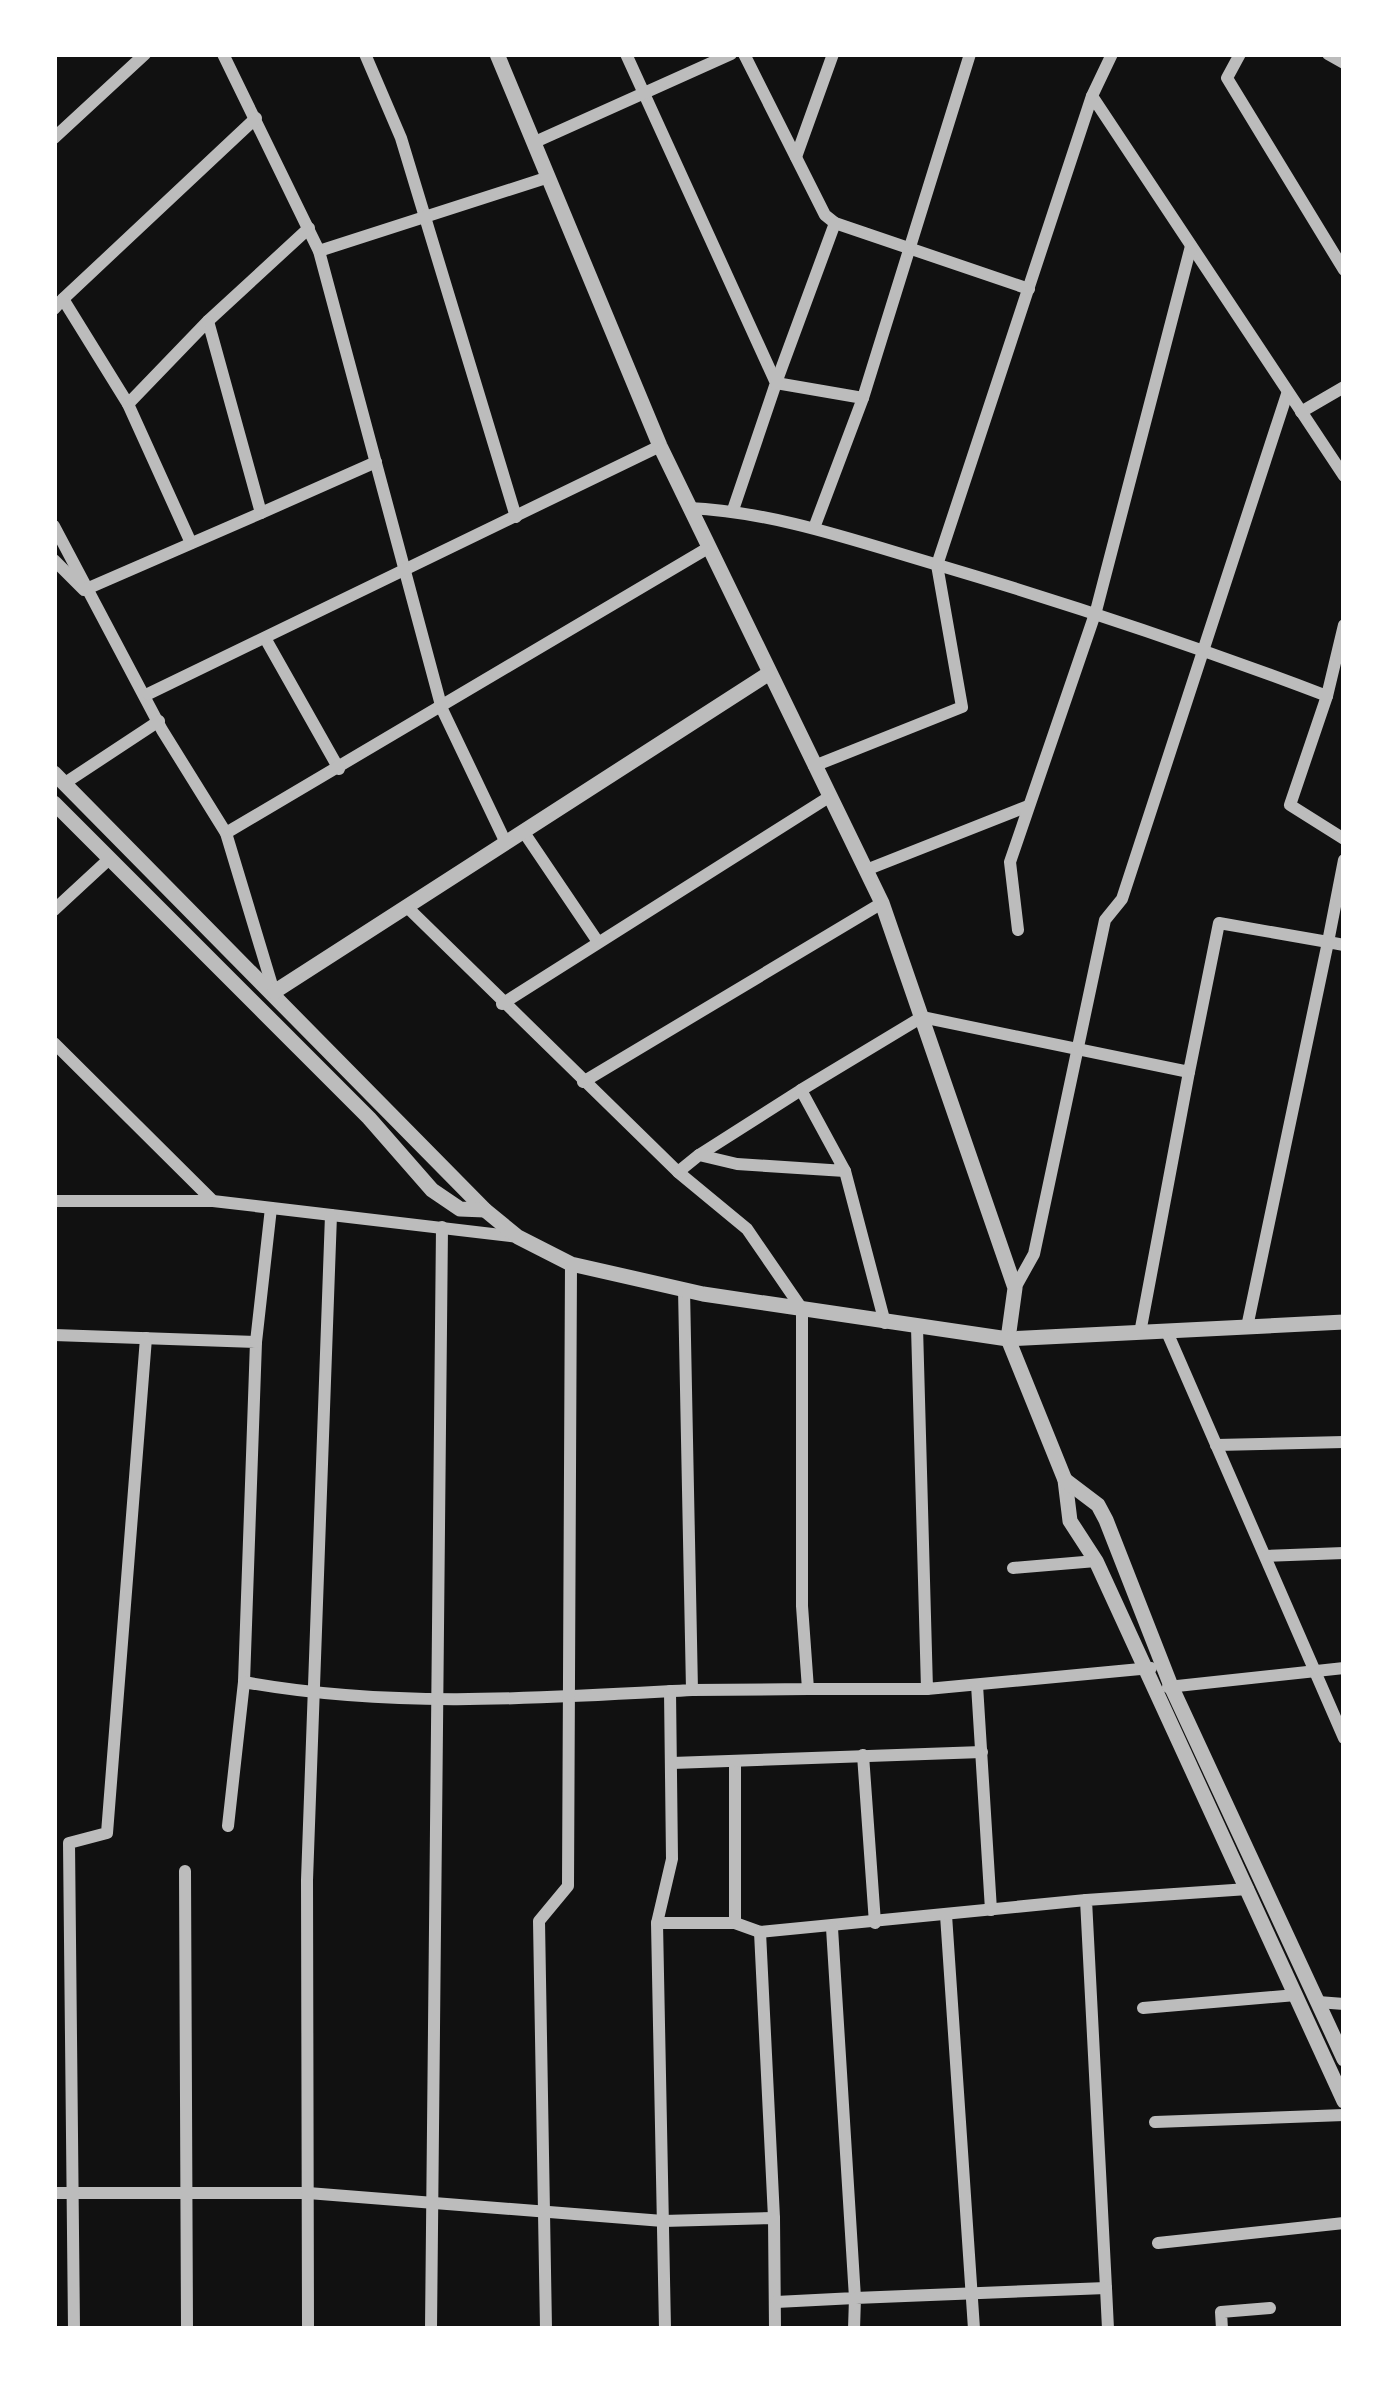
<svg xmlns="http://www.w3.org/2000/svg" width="1398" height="2383" viewBox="0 0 1398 2383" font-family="Inter,sans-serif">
<rect width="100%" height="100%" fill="#111"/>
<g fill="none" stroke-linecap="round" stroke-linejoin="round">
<!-- minor -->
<g stroke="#bcbcbc" stroke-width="12">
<polyline points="223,54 319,251 442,709 506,843"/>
<polyline points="365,54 401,138 516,517"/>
<polyline points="626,54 776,383 733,510"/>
<polyline points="744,54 825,215 835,223 1029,289"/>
<polyline points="1240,54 1227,78 1344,270"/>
<polyline points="1328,54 1344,63"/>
<polyline points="1092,96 1112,54"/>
<polyline points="54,138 145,54"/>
<polyline points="535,142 731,54"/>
<polyline points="796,157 833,54"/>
<polyline points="835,223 776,383 863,398"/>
<polyline points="319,251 549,177"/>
<polyline points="63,299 256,118"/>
<polyline points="54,309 63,299 128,404 208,321 261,513 376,462"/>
<polyline points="208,321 309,228"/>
<polyline points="128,404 191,543"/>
<polyline points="1301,412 1344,387"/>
<path d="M689 508C775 512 856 541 938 565 1070 604 1198 647 1327 696L1344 625"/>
<polyline points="54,526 162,730 226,833 274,992"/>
<polyline points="814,528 863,398 970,54"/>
<polyline points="54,560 84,590 261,513"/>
<polyline points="265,638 339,769"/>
<polyline points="148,694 660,446"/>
<polyline points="1327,696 1290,805 1344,839"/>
<polyline points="814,766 962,707 937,565 1092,96 1344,476"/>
<polyline points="65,783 159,721"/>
<polyline points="523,831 598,942"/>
<polyline points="226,833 708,548"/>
<polyline points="866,870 1028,806"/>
<polyline points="407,907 678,1172 747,1229 802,1309 802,1606 808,1689 692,1690"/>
<polyline points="54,910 107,861"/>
<polyline points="1018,930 1010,862 1096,611 1191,246"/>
<polyline points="502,1004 829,797"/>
<polyline points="54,1043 213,1201 518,1237"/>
<polyline points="583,1082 882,903"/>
<polyline points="699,1155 801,1090"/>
<polyline points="845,1171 885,1323"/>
<polyline points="678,1172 699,1155 737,1164 845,1171 801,1090 922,1017 1189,1072 1219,923 1328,942 1344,860"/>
<polyline points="54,1201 213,1201"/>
<polyline points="1015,1288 1034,1254 1105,920 1122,899 1287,394"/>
<polyline points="917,1327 927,1689 1151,1668"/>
<polyline points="1247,1327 1328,942 1344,945"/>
<polyline points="1167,1332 1344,1738"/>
<polyline points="1140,1333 1189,1072"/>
<polyline points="54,1335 256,1342 244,1682 228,1826"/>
<polyline points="256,1342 271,1208"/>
<polyline points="1216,1445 1344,1442"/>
<polyline points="1266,1556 1344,1553"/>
<polyline points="1013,1568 1096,1561"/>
<path d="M244 1682C391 1709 545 1698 692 1690L684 1289"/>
<polyline points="977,1685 991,1910"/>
<polyline points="1168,1687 1344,1668"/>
<polyline points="808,1689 927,1689"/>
<polyline points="863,1755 875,1923"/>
<polyline points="735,1761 735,1923"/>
<polyline points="672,1763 982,1752"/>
<polyline points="185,1871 187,2329"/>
<polyline points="946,1915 974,2329"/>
<polyline points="657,1923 735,1923 760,1932 1086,1900"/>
<polyline points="760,1932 774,2218"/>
<polyline points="1318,2002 1344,2004"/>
<polyline points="1143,2008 1296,1995"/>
<polyline points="1155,2122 1344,2115"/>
<polyline points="54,2193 308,2193 663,2221 774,2218 775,2329"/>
<polyline points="1158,2243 1344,2223"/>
<polyline points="1106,2288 1086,1900 1248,1889"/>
<polyline points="776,2302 855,2298 832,1928"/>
<polyline points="74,2329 69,1843 107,1833 146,1338"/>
<polyline points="308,2329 307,1880 331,1215"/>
<polyline points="431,2329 442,1227"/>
<polyline points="546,2329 539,1921 568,1886 571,1264"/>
<polyline points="665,2329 657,1923 672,1859 670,1691"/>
<polyline points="854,2329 855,2298 1106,2288 1108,2329"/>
<polyline points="1222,2329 1221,2312 1270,2308"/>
</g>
<!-- tertiary -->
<g stroke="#bcbcbc" stroke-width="15">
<polyline points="497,54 660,446 882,903 1015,1288 1008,1339 1065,1480 1070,1521 1096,1561 1344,2101"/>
<polyline points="54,773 485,1210 518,1237 571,1264 703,1294 1008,1339 1344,1322"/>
<polyline points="54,803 369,1118 432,1190 460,1209 485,1210"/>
<polyline points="274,992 768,674"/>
<polyline points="1065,1480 1098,1505 1106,1520 1171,1686 1344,2059"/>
</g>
</g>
<!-- border -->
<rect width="1398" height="2383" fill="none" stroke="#ffffff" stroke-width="114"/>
</svg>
